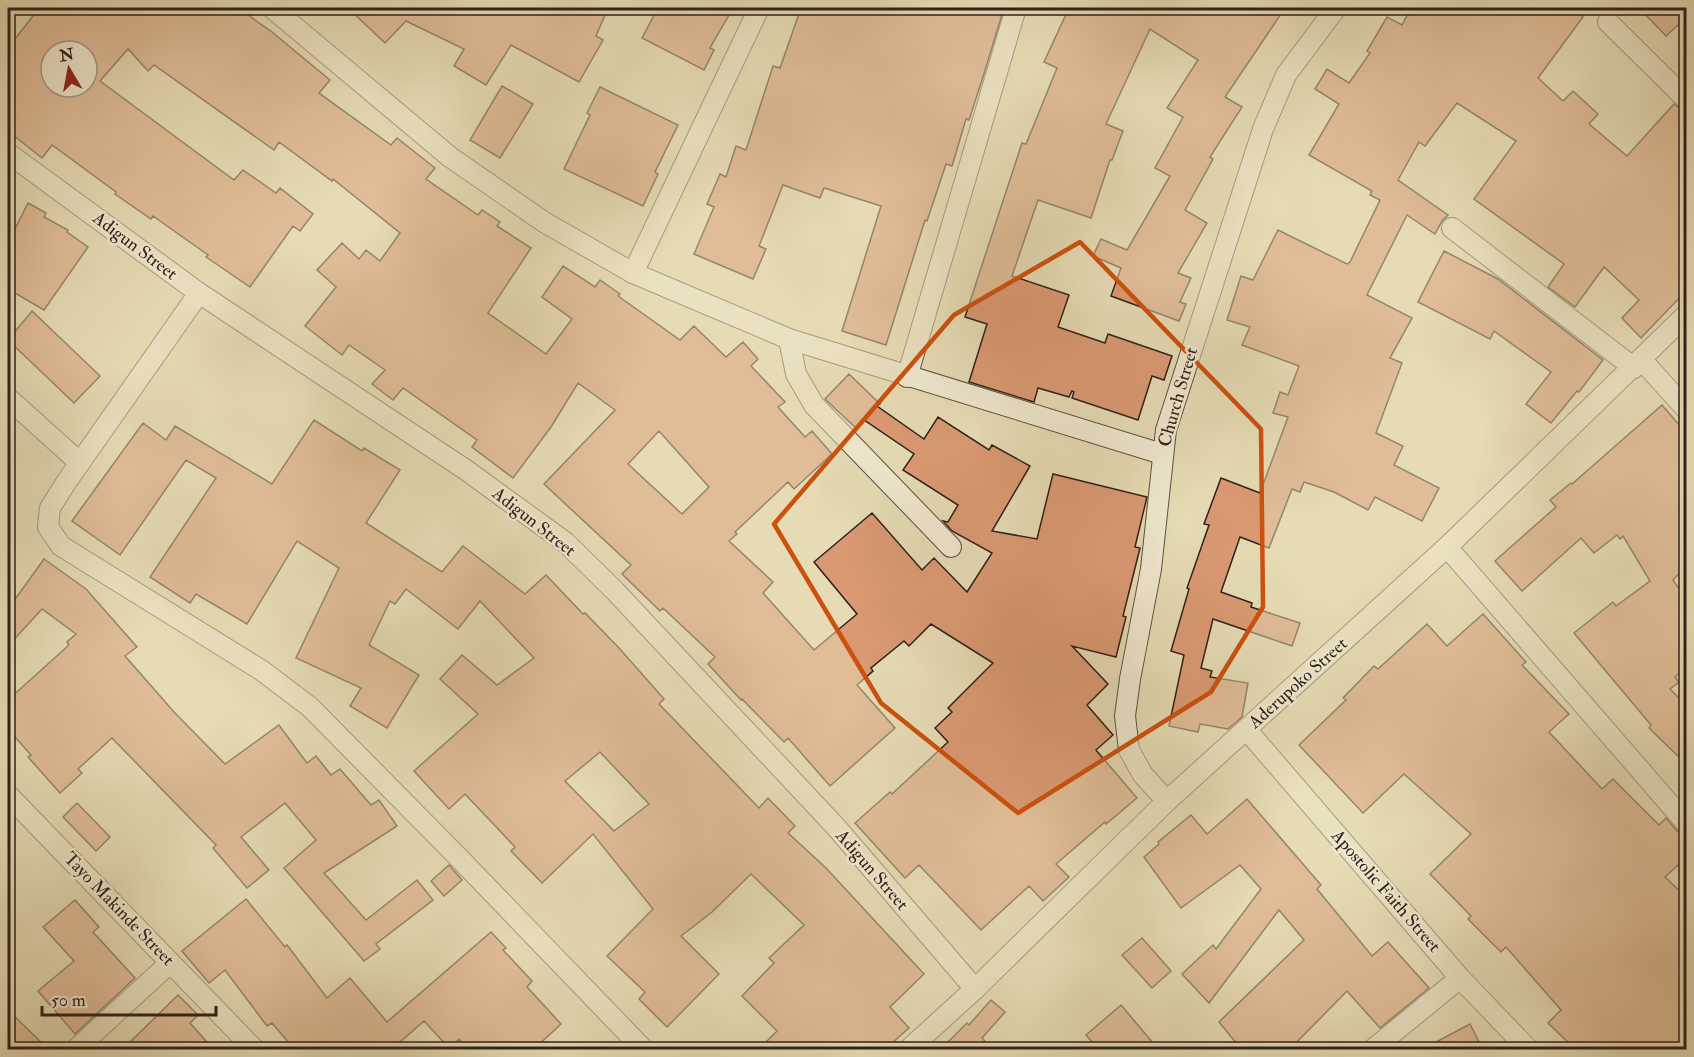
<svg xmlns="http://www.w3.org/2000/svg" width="1694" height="1057" viewBox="0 0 1694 1057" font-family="'IM FELL Double Pica',serif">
<rect width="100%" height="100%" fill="#e6dbb4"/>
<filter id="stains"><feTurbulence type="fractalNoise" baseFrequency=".00333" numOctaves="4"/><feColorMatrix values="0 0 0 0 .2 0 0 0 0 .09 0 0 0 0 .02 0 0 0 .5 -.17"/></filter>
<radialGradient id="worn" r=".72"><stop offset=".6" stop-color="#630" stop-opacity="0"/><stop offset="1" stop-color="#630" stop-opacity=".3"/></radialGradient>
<!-- building -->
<g fill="#da9973" stroke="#2f2119" stroke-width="1.5" fill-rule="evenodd">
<path d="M39 8H238L272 32 330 80 319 93 391 145 397 138 435 168 426 179 478 215 482 210 500 222 497 226 531 248 488 313 546 354 572 319 542 297 563 266 595 287 600 280 620 294 618 296 680 340 694 326 726 357 743 342 758 359 751 366 785 402 778 407 805 437 812 431 832 454 794 489 788 482 735 532 737 534 729 541 773 582 763 593 814 650 857 614 814 562 872 513 922 570 934 558 967 592 992 553 952 531 943 521 948 522 958 505 903 470 914 454 864 420 856 428 825 399 849 374 880 404 877 406 924 439 938 417 989 450 992 445 1030 466 992 531 1037 539 1053 474 1147 497 1135 547 1140 548 1123 616 1126 617 1116 657 1072 646 1108 684 1087 705 1113 735 1096 750 1137 798 1106 824 1105 822 1056 864 1069 877 1043 901 1029 886 981 930 919 865 905 878 855 823 890 792 892 794 948 742 935 728 952 712 948 708 993 663 931 624 909 646 904 641 871 668 873 671 857 685 895 728 830 786 788 738 784 742 742 699 741 700 708 664 715 657 663 608 660 611 622 574 631 565 544 484 615 410 578 383 551 427 513 478 472 447 477 440 403 388 393 400 372 384 385 370 349 345 342 355 305 326 336 287 317 270 342 243 359 259 366 250 380 261 400 233 333 179 332 181 279 142 274 150 154 65 148 71 128 49 100 81 234 180 243 170 276 193 280 188 313 214 300 231 293 226 250 287 206 257 208 255 153 216 151 219 115 194 116 192 52 145 42 158 8 131V48ZM51 51H87V87H51ZM659 431 709 487 682 514 628 464Z"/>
<polygon points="348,8 608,8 596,36 603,40 579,82 511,45 486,85 454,66 464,49 406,21 385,43"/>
<polygon points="658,8 733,8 710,48 714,50 704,70 642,38"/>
<polygon points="801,8 1004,8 983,77 969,120 966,119 952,166 946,164 927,221 925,220 886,345 842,331 881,206 824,188 820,198 783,185 759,246 766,249 753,279 694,254 714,207 707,204 720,174 726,177 736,146 746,150 773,66 780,68"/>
<polygon points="1069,8 1285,8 1225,97 1242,107 1210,157 1213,159 1185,210 1207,223 1178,273 1191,278 1180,302 1186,304 1179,321 1111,296 1121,268 1093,256 1101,239 1127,250 1170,176 1155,168 1183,117 1167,108 1198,60 1150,29 1106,124 1123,131 1112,160 1110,160 1091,218 1038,200 1012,276 1069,295 1058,327 1105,343 1108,334 1172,356 1164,380 1152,376 1138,420 1072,398 1074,392 1072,391 1069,397 1038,388 1034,402 969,382 987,324 965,317 1022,143 1026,144 1057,68 1044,62"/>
<polygon points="1411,8 1570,8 1583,17 1538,78 1563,101 1573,91 1598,114 1589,124 1627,156 1674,104 1686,113 1686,291 1641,338 1622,318 1639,300 1604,267 1575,307 1548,287 1564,264 1474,199 1516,141 1457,103 1425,146 1419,142 1398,180 1448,215 1442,221 1435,234 1407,215 1367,295 1412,318 1390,358 1402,363 1376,433 1403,446 1394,465 1439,488 1422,521 1375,497 1368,510 1334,492 1304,482 1300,492 1292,489 1269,548 1240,537 1221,592 1252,603 1251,607 1300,623 1292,646 1213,619 1201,668 1212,671 1210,677 1248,683 1242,717 1228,729 1200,724 1198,732 1169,726 1184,655 1171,651 1189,589 1187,588 1209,525 1204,524 1221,478 1260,493 1288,417 1273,413 1280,392 1288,395 1299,366 1242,345 1250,327 1227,320 1241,276 1253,280 1278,230 1347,264 1350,262 1380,200 1370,195 1372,191 1309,155 1339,104 1315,89 1327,69 1349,83 1370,53 1367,51 1387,17 1402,25"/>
<polygon points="1639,8 1686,8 1686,18 1666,36"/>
<polygon points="502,86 533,104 500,158 470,140"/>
<polygon points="600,87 678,125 655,172 658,174 643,206 564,169 590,115 587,113"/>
<polygon points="28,203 46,213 44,217 68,230 67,232 88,247 44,310 8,289 8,243"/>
<polygon points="1444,251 1498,279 1603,360 1579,392 1577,391 1551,423 1526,404 1551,372 1494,331 1490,339 1418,302"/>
<polygon points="32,311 100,376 74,403 8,340"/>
<polygon points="1662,405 1686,433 1686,566 1673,580 1686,598 1686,668 1675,677 1679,682 1670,689 1686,705 1686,764 1649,728 1651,725 1574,633 1613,602 1616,606 1650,581 1623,536 1620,539 1617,535 1594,553 1581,538 1522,591 1495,561 1556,507 1550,500 1571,483 1572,484"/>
<path d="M314 420 362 451 364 448 400 470 366 523 442 572 463 546 525 594 546 575 583 614 585 613 619 648 664 699 659 704 759 808 768 798 795 826 788 833 826 868 924 974 890 1007 909 1028 884 1050H758L777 1031 742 996 774 963 769 958 804 925 751 874 712 912 681 936 719 974 667 1027 639 999 645 992 607 956 653 909 593 834 542 883 511 851 515 847 465 794 449 809 414 771 478 714 440 679 462 655 497 685 534 658 480 601 458 629 406 589 395 604 390 601 369 645 419 675 387 728 350 706 361 688 296 658 339 568 297 541 247 624 196 594 190 603 150 577 216 478 186 460 120 555 72 521 143 423 166 440 175 426 272 484ZM600 752 649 804 614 831 565 781Z"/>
<polygon points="44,559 86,589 137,647 125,656 174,712 225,764 279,725 307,763 316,756 331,775 340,769 371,805 379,800 397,826 324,873 366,920 417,880 433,900 376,944 380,949 364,961 284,868 316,840 285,803 241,837 269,870 247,888 213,848 216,845 112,738 78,769 82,773 60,793 28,757 31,755 8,729 8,700 69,645 67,642 76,634 42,609 8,646 8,590 16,598"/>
<polygon points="1483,614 1526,662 1522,665 1569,714 1549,732 1602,789 1613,779 1659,825 1666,818 1677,831 1686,836 1686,858 1665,877 1686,897 1686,1039 1675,1050 1576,1050 1548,1023 1561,1010 1506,947 1501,952 1468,919 1471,916 1430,874 1471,834 1404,774 1363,813 1299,745 1346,700 1343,698 1374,666 1378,669 1427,624 1447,646"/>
<polygon points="1247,799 1321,885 1317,889 1372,956 1388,942 1429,988 1380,1028 1347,991 1289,1050 1242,1050 1219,1022 1304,940 1279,910 1209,1003 1182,974 1213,945 1216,949 1261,889 1240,865 1181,908 1144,857 1159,844 1158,842 1191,815 1207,834"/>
<polygon points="77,803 110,837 96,851 63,817"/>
<polygon points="449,865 462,880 444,896 431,881"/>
<polygon points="246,899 285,947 287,945 327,998 350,978 387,1022 491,932 506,948 503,950 532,981 527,987 561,1024 533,1050 469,1050 459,1039 449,1048 424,1021 391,1050 295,1050 272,1023 267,1026 225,970 209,983 182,951"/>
<polygon points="75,900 99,927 93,932 135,978 75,1034 38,991 74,961 43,927"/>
<polygon points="1142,938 1171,971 1152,988 1122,955"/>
<polygon points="178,995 198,1015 190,1023 214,1050 122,1050"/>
<polygon points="991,1000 1005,1012 982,1038 993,1050 940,1050 967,1023 969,1025"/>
<polygon points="1121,1005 1159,1050 1099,1050 1086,1035"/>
<polygon points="8,1010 49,1050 8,1050"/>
<polygon points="1470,1024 1483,1050 1421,1050"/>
</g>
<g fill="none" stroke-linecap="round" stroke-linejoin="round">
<!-- minor casing -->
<g stroke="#5d5040" stroke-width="22">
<g id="minor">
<polyline points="272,8 450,157 544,222 633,273 789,339 1162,454"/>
<polyline points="1608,22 1686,99"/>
<polyline points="8,153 199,293 466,470 565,542 615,591 836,827 975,989"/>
<polyline points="1452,228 1634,368"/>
<polyline points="633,273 759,8"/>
<polyline points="199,293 67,481 50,508 48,527 61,546 261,670 310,707 462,861 644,1050"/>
<polyline points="789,339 796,374 814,405 951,547"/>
<polyline points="1641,359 1686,409"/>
<polyline points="907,377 1016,8"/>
<polyline points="8,398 80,463"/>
<polyline points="1447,547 1686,823"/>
<polyline points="1246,729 1460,978 1529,1050"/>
<polyline points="8,795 255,1050"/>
<polyline points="1167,801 1143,775 1129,750 1125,716 1130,679 1151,569 1166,430 1263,129 1286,75 1336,8"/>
<polyline points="75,1050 170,963"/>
<polyline points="908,1050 975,989 1167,801 1447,547 1686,315"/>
<polyline points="1372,1050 1460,978"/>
</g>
</g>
<!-- minor -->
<use href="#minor" stroke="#efe8ce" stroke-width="20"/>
</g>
<!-- marked area -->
<path d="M0 0H1694V1057H0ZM1080 242 1261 429 1263 607 1211 692 1018 813 881 703 774 524 954 315Z" fill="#e6dbb4" fill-opacity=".55" fill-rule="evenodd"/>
<path fill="none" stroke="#cc510e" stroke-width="4.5" stroke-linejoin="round" d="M1080 242 1261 429 1263 607 1211 692 1018 813 881 703 774 524 954 315Z"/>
<g text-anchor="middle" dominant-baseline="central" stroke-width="5" stroke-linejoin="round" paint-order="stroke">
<!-- street labels -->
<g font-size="18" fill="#2f2119" stroke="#efe8ce">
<text transform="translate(135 246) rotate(37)">Adigun Street</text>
<text transform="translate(1178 397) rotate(-74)">Church Street</text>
<text transform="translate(534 522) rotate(38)">Adigun Street</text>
<text transform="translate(1298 683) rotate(-42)">Aderupoko Street</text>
<text transform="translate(872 870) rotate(49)">Adigun Street</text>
<text transform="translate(1386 891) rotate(49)">Apostolic Faith Street</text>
<text transform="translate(119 909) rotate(46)">Tayo Makinde Street</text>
</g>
</g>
<!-- margin -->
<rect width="1694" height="1057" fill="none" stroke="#e6dbb4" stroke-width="30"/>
<rect x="9" y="9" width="1676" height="1039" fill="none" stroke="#2f2119" stroke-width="3"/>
<rect x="15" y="15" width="1664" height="1027" fill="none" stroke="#2f2119" stroke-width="1.5"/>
<!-- north arrow -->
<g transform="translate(69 69) rotate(350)"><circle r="28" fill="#efe8ce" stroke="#a29886" stroke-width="1.5"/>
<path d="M0-4.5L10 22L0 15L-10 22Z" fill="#8f2418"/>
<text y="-9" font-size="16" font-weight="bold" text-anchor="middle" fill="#2f2119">N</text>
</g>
<!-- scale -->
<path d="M42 1006v9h174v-9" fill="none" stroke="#2f2119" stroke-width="3"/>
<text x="51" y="1006" font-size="18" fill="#2f2119" stroke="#efe8ce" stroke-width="4.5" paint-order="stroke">50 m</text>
<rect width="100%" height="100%" filter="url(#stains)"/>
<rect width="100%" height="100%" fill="url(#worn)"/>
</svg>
